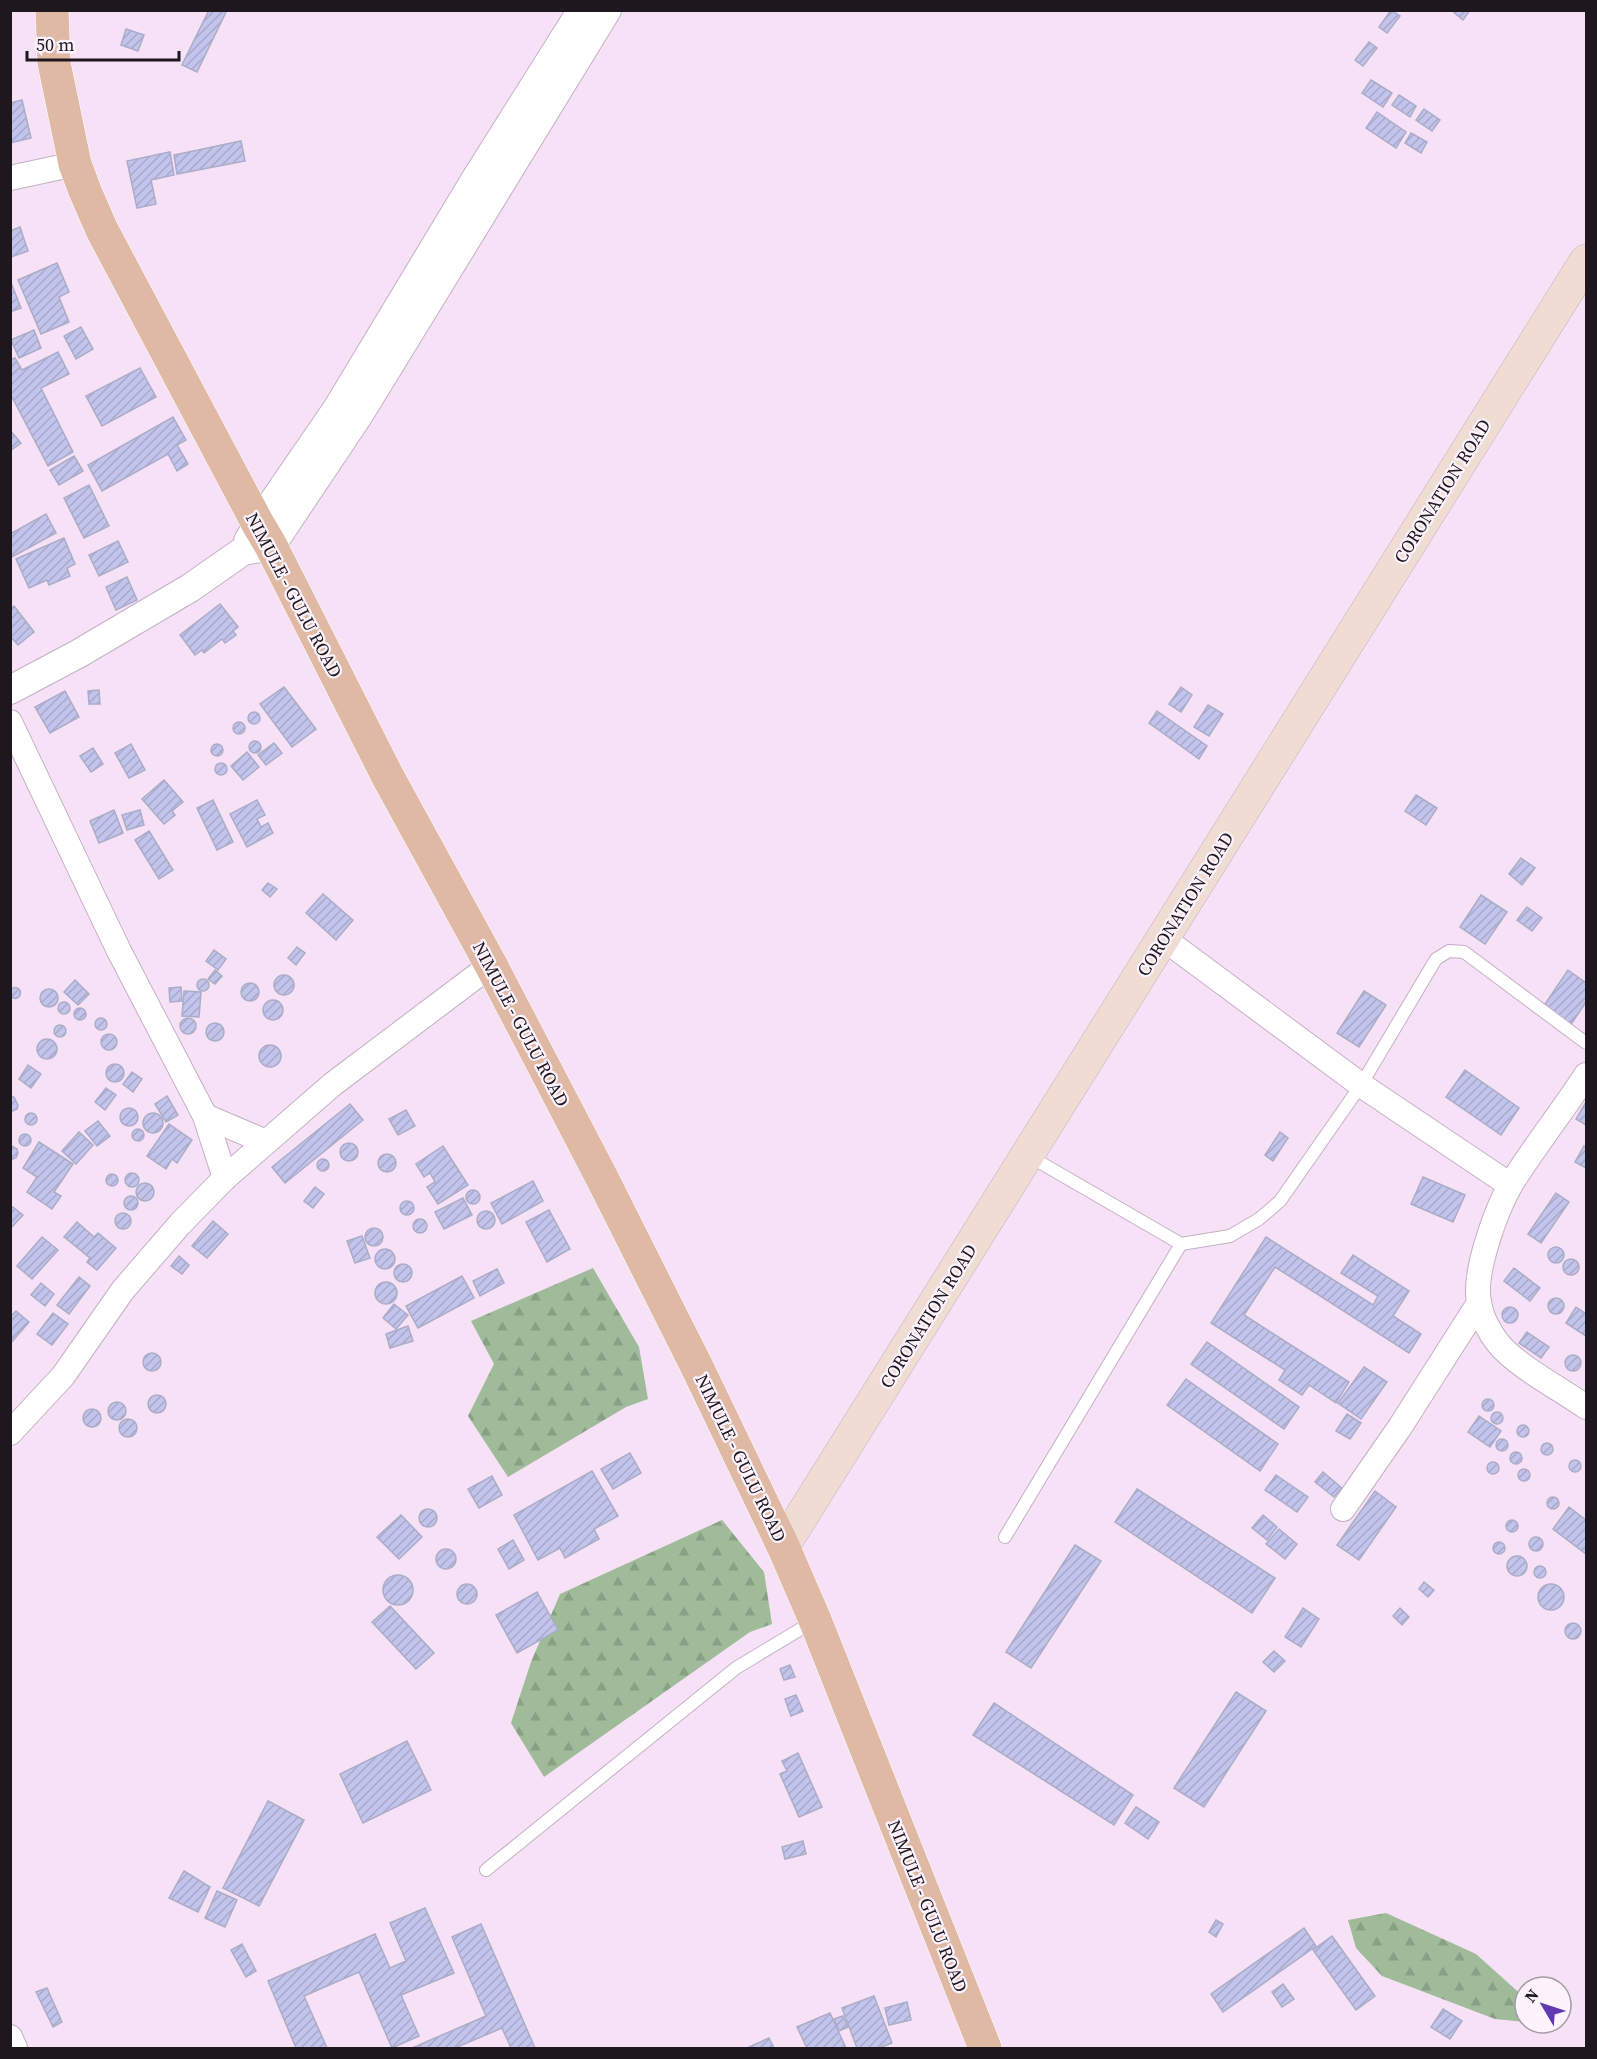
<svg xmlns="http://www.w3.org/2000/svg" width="1597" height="2059" viewBox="0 0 1597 2059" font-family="'Source Serif 4',serif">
<defs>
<pattern id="forest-firs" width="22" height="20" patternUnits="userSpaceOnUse" patternTransform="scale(1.5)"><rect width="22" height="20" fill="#9fbb99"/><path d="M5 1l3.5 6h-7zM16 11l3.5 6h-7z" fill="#88a083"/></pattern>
<pattern id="building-hatch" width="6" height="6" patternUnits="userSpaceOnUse" patternTransform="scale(1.5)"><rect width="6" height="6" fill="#c3c4ec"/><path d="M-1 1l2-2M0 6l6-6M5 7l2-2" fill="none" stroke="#a7a8ca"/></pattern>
</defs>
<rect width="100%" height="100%" fill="#f7e1f7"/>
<!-- forest -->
<g fill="url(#forest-firs)">
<polygon points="593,1268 639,1347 648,1399 626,1407 508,1477 468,1416 494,1364 471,1321"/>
<polygon points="722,1520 764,1572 772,1624 750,1632 544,1777 511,1723 531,1662 560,1594"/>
<polygon points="1386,1913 1476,1954 1525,1998 1525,2022 1495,2019 1382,1976 1356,1948 1348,1920"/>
</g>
<!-- building -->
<g fill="url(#building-hatch)" stroke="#abacc6" stroke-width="1.5">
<polygon points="209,10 227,10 197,72 182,65"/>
<polygon points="1391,10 1400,16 1387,33 1379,27"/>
<polygon points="1451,10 1470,10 1463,20"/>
<polygon points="126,29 144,35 138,51 121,45"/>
<polygon points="1369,42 1377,48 1363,66 1355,60"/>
<polygon points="1371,80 1392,93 1383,107 1362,93"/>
<polygon points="1399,95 1416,106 1410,117 1392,105"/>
<polygon points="22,100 31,138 10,143 10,103"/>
<polygon points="1424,109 1440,120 1432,131 1416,120"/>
<polygon points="1377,112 1406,132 1396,148 1366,128"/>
<polygon points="1411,133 1427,142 1421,153 1405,143"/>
<polygon points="241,141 245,161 177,174 174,155"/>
<polygon points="170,152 174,175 151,180 156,204 137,208 127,161"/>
<polygon points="20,227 28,251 11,257 10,231"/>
<polygon points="57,263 69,292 59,297 69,322 41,334 18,280"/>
<polygon points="10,280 21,308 10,312"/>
<polygon points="81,327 93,349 76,359 64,336"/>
<polygon points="34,330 41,348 19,358 11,340"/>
<polygon points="58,352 69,374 41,388 73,452 48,466 10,393 10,360 15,358 22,370"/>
<polygon points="140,368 156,397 102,426 86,396"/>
<polygon points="173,417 186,440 177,445 188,464 177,471 168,454 102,491 88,465"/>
<polygon points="10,430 21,443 10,451"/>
<polygon points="74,456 83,471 59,485 50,470"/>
<polygon points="89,485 109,526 84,538 64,498"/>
<polygon points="46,514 56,533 10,558 10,530 12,533"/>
<polygon points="64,538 75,564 67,568 70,576 49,585 47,580 29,588 16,559"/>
<polygon points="118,541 128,562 99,576 89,555"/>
<polygon points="127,577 137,600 116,610 106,587"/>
<polygon points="220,604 238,627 233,631 236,635 225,643 222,639 204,653 202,650 195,655 180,635"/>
<polygon points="14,606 34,632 18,645 10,636 10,609"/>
<polygon points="284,687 316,729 292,747 260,704"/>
<polygon points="1181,687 1192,695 1181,712 1169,704"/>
<polygon points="99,690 100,704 89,704 88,691"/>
<polygon points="65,691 79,717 50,733 35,707"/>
<polygon points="1208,705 1223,714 1209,736 1194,727"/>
<polygon points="1157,711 1207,746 1199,759 1149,723"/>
<circle cx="254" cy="718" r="6"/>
<circle cx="239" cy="728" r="6"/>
<circle cx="255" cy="747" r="6"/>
<polygon points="274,743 282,753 266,765 258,755"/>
<circle cx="217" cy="750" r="6"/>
<polygon points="131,744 145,770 129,778 115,753"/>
<polygon points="93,748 103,764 91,772 80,756"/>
<polygon points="247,752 259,767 243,780 231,766"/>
<circle cx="221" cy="769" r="6"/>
<polygon points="164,780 183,802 172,811 175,815 164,824 142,799"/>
<polygon points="1416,795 1437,808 1426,825 1405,811"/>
<polygon points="213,800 233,842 217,850 197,808"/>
<polygon points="257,800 265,815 257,819 261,827 268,823 273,833 247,847 230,814"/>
<polygon points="114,810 123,833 99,843 90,821"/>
<polygon points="140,810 144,825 127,830 122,815"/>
<polygon points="149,831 173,870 159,879 135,840"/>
<polygon points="1521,858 1535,868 1522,885 1509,874"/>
<polygon points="268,883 277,889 270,897 262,890"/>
<polygon points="323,894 353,920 336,940 306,913"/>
<polygon points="1481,895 1507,912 1485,944 1460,927"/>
<polygon points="1527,907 1542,918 1532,931 1517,920"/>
<polygon points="297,947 305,953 296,965 288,958"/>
<polygon points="214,950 226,959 218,970 206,961"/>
<polygon points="215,970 222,976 215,984 208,979"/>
<polygon points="1568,970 1586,983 1586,1002 1568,1029 1541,1010"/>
<circle cx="284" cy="985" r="10"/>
<circle cx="203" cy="985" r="6"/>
<polygon points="75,980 89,994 78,1005 64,992"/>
<circle cx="250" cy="992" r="9"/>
<polygon points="181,987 182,1001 170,1002 169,988"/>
<circle cx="15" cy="993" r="5.5"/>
<circle cx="49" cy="998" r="9"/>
<polygon points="184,991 201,992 199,1017 182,1016"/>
<polygon points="1364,991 1386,1005 1359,1047 1337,1033"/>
<circle cx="273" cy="1010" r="10"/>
<circle cx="64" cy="1008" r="6"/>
<circle cx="80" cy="1014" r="6"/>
<circle cx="101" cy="1024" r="6"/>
<circle cx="188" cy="1026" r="8"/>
<circle cx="215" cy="1032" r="9"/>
<circle cx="60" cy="1031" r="6"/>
<circle cx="109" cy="1042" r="8"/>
<circle cx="47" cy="1049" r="10"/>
<circle cx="270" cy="1056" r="11"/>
<circle cx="115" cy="1073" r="9"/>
<polygon points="28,1065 41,1074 31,1088 19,1079"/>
<polygon points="1465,1070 1519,1108 1501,1135 1446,1097"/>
<polygon points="132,1072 142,1079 133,1092 123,1084"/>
<polygon points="106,1088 116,1095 105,1110 95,1102"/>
<polygon points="167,1096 178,1115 166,1122 155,1104"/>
<polygon points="10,1097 14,1097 18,1105 17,1109 10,1112"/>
<polygon points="1586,1102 1586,1125 1576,1119"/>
<polygon points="350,1104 363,1120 285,1183 272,1167"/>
<circle cx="129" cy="1117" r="9"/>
<polygon points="406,1110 415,1126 398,1135 389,1119"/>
<circle cx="31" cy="1119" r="6"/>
<circle cx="153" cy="1123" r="10"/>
<polygon points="98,1121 110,1136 97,1146 85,1131"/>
<polygon points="169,1124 192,1140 177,1163 172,1159 166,1169 147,1156"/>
<circle cx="138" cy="1135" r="6"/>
<polygon points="79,1132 93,1145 76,1164 62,1151"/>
<polygon points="1280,1132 1288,1138 1273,1161 1265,1155"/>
<circle cx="25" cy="1140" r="6"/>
<polygon points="39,1142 73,1164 54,1192 61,1196 52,1209 27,1192 37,1177 23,1168"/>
<circle cx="349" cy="1152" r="9"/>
<polygon points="10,1145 17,1149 18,1153 16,1158 10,1160"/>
<polygon points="443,1146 468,1185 438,1204 427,1187 435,1182 430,1173 424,1177 416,1164"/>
<polygon points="1584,1146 1586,1148 1586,1168 1575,1162"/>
<circle cx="387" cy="1163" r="9"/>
<circle cx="323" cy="1165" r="6"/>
<circle cx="132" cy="1180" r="7"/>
<circle cx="112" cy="1180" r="6"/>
<polygon points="1423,1177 1465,1195 1453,1222 1411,1204"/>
<polygon points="533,1181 543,1201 502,1224 491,1203"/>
<circle cx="145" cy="1192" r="9"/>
<polygon points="315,1187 324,1194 313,1208 304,1201"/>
<circle cx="473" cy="1197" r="7"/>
<polygon points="1556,1193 1569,1202 1541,1243 1528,1234"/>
<circle cx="131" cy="1203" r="7"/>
<polygon points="463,1198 472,1215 444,1229 435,1212"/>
<circle cx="407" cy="1208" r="7"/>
<polygon points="13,1207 23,1215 10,1229 10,1210"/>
<polygon points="549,1210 570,1249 547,1262 526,1222"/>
<circle cx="486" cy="1220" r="9"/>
<circle cx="123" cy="1221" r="8"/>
<circle cx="420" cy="1226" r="7"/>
<polygon points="213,1221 228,1234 207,1258 192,1246"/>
<polygon points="77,1222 94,1237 98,1233 116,1248 97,1270 87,1262 90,1258 64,1237"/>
<circle cx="374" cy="1237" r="9"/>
<polygon points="362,1236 370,1258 355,1263 347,1241"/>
<polygon points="42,1237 58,1250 32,1279 17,1266"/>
<polygon points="1266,1237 1373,1305 1378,1296 1341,1273 1353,1255 1409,1291 1393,1316 1421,1334 1409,1353 1275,1267 1244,1315 1349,1382 1336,1403 1309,1385 1302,1395 1279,1380 1285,1370 1211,1323"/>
<circle cx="1556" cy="1255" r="8"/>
<circle cx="385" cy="1259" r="10"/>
<polygon points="179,1256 189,1265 182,1274 171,1266"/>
<circle cx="1571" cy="1267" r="8"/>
<circle cx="403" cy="1273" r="9"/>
<polygon points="1514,1268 1540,1288 1530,1301 1504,1281"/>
<polygon points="497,1269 504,1283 480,1296 473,1281"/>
<polygon points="462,1276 474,1298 418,1328 406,1306"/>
<polygon points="79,1277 90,1286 69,1314 57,1305"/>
<circle cx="386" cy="1293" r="11"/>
<polygon points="41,1283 54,1294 45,1306 31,1295"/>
<circle cx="1556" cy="1306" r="8"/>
<polygon points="394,1304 408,1315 396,1329 383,1318"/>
<polygon points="1576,1307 1586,1314 1586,1336 1566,1323"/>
<circle cx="1510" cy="1315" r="8"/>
<polygon points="16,1311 29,1322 10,1344 10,1317"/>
<polygon points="53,1313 68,1324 52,1345 37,1334"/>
<polygon points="408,1326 413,1341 390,1348 386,1334"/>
<polygon points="1527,1332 1549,1347 1541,1358 1519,1343"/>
<polygon points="1207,1342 1299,1407 1284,1429 1191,1364"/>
<circle cx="152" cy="1362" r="9"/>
<circle cx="1573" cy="1363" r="8"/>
<polygon points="1364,1367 1387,1382 1361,1419 1338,1403"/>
<polygon points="1186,1379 1278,1444 1260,1471 1167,1405"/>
<circle cx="157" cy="1404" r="9"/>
<circle cx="1488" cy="1405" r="6"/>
<circle cx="117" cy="1411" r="9"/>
<circle cx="92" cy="1418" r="9"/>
<circle cx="1497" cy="1418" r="6"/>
<polygon points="1347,1414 1361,1423 1350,1439 1336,1431"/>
<polygon points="1479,1416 1501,1431 1490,1447 1468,1432"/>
<circle cx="128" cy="1428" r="9"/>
<circle cx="1523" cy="1431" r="6"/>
<circle cx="1502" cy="1445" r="6"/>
<circle cx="1547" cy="1449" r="6"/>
<circle cx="1516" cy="1458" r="6"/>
<polygon points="630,1453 641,1473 613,1489 601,1469"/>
<circle cx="1575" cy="1466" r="6"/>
<circle cx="1493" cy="1468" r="6"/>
<circle cx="1524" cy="1475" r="6"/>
<polygon points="592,1471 618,1516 594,1529 599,1539 565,1558 560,1548 538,1560 514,1515"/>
<polygon points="1323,1472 1342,1488 1334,1497 1315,1482"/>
<polygon points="1276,1475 1308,1497 1297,1512 1265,1490"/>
<polygon points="492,1476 502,1495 479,1508 468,1489"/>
<polygon points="1137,1489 1275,1578 1252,1613 1115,1522"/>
<polygon points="1375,1491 1396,1507 1359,1560 1337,1545"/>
<circle cx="1553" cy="1503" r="6"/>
<polygon points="1569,1507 1586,1520 1586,1554 1553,1529"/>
<circle cx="428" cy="1518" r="9"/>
<polygon points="401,1515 422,1537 399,1559 377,1537"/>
<polygon points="1263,1515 1277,1527 1267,1540 1252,1528"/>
<circle cx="1512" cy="1526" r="6"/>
<polygon points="1279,1529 1297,1544 1285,1559 1266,1544"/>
<circle cx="1536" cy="1544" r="7"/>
<polygon points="513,1540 524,1560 509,1569 498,1549"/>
<circle cx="1499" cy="1548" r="6"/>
<polygon points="1075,1545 1101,1561 1031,1668 1006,1652"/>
<circle cx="446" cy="1559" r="10"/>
<circle cx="1517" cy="1566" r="10"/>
<circle cx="1540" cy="1572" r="6"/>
<circle cx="398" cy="1590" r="15"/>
<polygon points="1424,1582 1434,1590 1428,1597 1419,1589"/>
<circle cx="1551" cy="1597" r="13"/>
<circle cx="467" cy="1594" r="10"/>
<polygon points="537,1592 558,1630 517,1653 496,1615"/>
<polygon points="390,1606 434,1653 416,1669 372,1622"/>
<polygon points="1303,1608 1319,1619 1301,1647 1285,1637"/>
<polygon points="1400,1608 1409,1617 1402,1625 1393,1616"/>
<circle cx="1573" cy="1631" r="8"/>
<polygon points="1274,1651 1285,1661 1274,1672 1263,1662"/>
<polygon points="790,1665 795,1677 784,1680 780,1669"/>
<polygon points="1236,1692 1266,1711 1204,1807 1174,1788"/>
<polygon points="796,1695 803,1711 791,1716 785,1699"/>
<polygon points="994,1703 1133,1795 1114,1825 973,1735"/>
<polygon points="407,1741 431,1790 363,1823 340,1774"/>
<polygon points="798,1753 822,1807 799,1817 780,1774 787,1771 782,1761"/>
<polygon points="268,1801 304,1820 259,1906 223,1888"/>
<polygon points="1136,1807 1159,1822 1148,1839 1125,1823"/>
<polygon points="803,1841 806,1854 785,1859 782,1847"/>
<polygon points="184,1871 210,1887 198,1912 169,1898"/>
<polygon points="217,1891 237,1900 225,1927 205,1918"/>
<polygon points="425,1908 454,1973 401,1995 419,2036 392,2048 359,1972 304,1996 327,2048 296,2048 268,1981 375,1934 390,1968 406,1961 390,1923"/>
<polygon points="1216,1920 1223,1924 1216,1937 1209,1932"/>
<polygon points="481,1924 535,2048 511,2048 502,2028 455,2048 412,2048 486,2016 452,1937"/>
<polygon points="1304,1928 1316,1946 1223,2012 1211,1994"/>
<polygon points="1332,1936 1375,1996 1356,2010 1313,1950"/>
<polygon points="242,1944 256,1971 246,1977 231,1950"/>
<polygon points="1283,1984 1294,1999 1282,2007 1272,1992"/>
<polygon points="47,1988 62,2022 53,2027 36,1992"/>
<polygon points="874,1996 892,2043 879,2048 857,2048 842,2008"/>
<polygon points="907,2002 911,2020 889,2025 885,2008"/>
<polygon points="1443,2009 1462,2021 1450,2039 1431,2027"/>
<polygon points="830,2013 846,2048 807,2048 797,2027"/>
<polygon points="843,2016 848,2027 839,2031 834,2019"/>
<polygon points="769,2038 774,2048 747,2048"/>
</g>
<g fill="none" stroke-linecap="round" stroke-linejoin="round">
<!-- service casing -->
<g stroke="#c4b0c5" stroke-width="14">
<g id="service">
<polyline points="1029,1156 1181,1244 1230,1236 1259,1219 1280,1201 1361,1085 1436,959 1449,951 1464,952 1586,1043"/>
<polyline points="1005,1537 1181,1244"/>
<polyline points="486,1870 736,1668 814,1621"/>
</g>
</g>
<!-- minor casing -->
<g stroke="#c4b0c5" stroke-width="26">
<g id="minor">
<polyline points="10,178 75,164"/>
<polyline points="10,722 119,951 205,1116 225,1178"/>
<polyline points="1164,939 1361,1085 1510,1185"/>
<path d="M1586 1075C1562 1112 1534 1147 1511 1184 1496 1210 1473 1273 1479 1302 1481 1316 1489 1332 1498 1343 1515 1365 1562 1390 1586 1407"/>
<polyline points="205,1116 266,1142"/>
<polyline points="10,1433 63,1376 123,1290 180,1224 225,1178 333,1084 491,965"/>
<polyline points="1343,1509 1400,1427 1479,1303"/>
<polyline points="10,2037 15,2048"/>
</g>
</g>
<!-- tertiary casing -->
<g stroke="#c4b0c5" stroke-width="30">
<g id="tertiary">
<polyline points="248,541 258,524 337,409 475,180 582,10"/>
<polyline points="10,690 78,654 190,588 243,551 271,546 360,413 607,10"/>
</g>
</g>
<!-- secondary casing -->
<g stroke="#c4b0c5" stroke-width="34">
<polyline id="secondary" points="783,1546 1586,261"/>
</g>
<!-- primary casing -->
<g stroke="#fff" stroke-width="34">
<polyline id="primary" points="52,10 54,63 75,164 85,191 102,230 258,524 271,546 388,777 491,965 602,1178 697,1367 783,1546 815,1620 985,2048"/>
</g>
<!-- service -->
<use href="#service" stroke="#fff" stroke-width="12"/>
<!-- minor -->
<use href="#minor" stroke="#fff" stroke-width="24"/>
<!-- tertiary -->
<use href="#tertiary" stroke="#fff" stroke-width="28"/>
<!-- secondary -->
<use href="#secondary" stroke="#efdcd2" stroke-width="33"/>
<!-- primary -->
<use href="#primary" stroke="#e0b9a4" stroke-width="33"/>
</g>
<g text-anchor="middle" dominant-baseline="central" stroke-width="4.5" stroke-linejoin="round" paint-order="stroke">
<!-- street labels -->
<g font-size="18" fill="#1e171e" stroke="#fcf3fc">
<text transform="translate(1442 491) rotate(-58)">CORONATION ROAD</text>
<text transform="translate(294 595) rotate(62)">NIMULE - GULU ROAD</text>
<text transform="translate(1185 904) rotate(-58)">CORONATION ROAD</text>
<text transform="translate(521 1024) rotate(62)">NIMULE - GULU ROAD</text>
<text transform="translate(928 1316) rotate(-58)">CORONATION ROAD</text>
<text transform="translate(741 1458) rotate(64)">NIMULE - GULU ROAD</text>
<text transform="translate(928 1906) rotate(68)">NIMULE - GULU ROAD</text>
</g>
</g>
<!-- border -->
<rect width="1597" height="2059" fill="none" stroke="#1e171e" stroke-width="24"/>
<!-- north arrow -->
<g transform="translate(1543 2005) rotate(309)"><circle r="28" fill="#fcf3fc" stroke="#a39ba3" stroke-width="1.5"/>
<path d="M0-4.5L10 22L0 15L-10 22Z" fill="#6139b1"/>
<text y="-9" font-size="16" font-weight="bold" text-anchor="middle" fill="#1e171e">N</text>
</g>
<!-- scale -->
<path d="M27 51v9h152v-9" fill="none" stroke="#1e171e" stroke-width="3"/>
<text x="36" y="51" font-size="18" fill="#1e171e" stroke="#fcf3fc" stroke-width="4.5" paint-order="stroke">50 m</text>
</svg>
